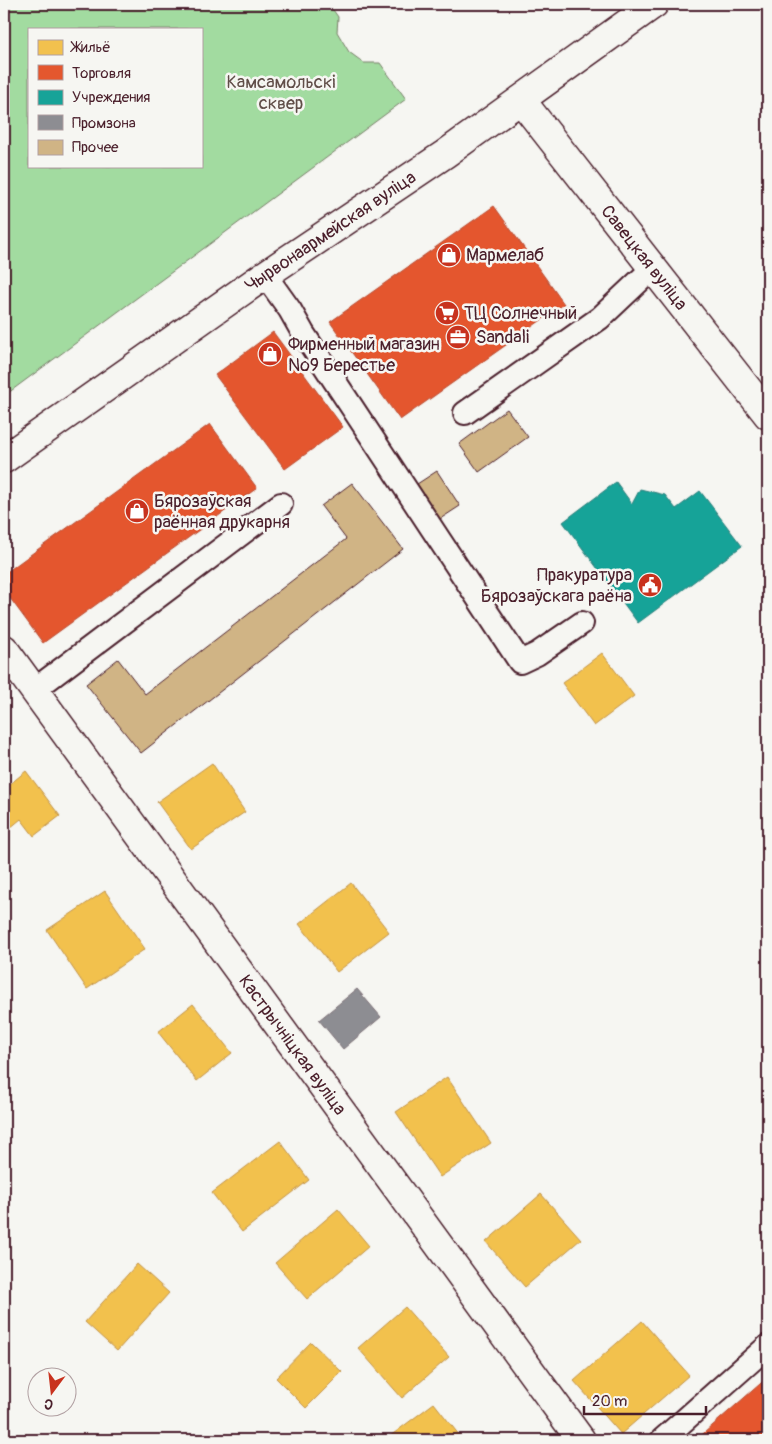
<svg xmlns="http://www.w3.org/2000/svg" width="772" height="1444" viewBox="0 0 772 1444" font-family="Pangolin,sans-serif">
<rect width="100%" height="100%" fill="#f6f6f2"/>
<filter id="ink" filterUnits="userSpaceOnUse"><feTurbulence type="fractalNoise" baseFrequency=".02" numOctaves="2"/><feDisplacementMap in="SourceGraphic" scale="10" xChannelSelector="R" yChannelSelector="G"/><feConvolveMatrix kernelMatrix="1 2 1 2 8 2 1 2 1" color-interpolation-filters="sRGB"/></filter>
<g filter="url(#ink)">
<!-- green -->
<path fill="#a2dba0" stroke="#767d66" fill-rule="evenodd" d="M4 4H329L338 17 337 32 349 52 364 63H380L406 99 4 396ZM29 29H201V166H29Z"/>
<!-- homes -->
<g fill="#f2c14e" stroke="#c09044">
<polygon points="602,653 634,696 594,726 562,683"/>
<polygon points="212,763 245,812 191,849 157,802"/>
<polygon points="26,771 60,816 34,836 21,819 4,833 4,789"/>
<polygon points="351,883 389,932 337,972 299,924"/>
<polygon points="105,891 145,949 87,989 47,930"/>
<polygon points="193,1004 232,1053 197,1081 158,1032"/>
<polygon points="447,1077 491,1143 440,1177 396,1112"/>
<polygon points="280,1141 309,1180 242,1232 212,1193"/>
<polygon points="541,1194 581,1239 525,1287 486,1242"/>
<polygon points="338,1209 369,1246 307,1299 275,1263"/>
<polygon points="137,1264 169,1293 117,1351 85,1322"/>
<polygon points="405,1307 449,1357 402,1398 358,1348"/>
<polygon points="642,1321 689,1375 621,1434 574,1381"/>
<polygon points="311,1342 342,1372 306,1408 276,1378"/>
<polygon points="434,1403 463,1440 385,1440"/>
</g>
<!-- shops -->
<g fill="#e4572e" stroke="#b6462d">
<polygon points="494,206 564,304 400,420 330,322"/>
<polygon points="273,332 343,427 285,469 215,375"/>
<polygon points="210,424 257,488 43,643 4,590 4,574"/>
<polygon points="768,1377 768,1440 696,1440"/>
</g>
<!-- public -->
<polygon fill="#17a398" stroke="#267b77" points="616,482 632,504 640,489 665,495 676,509 700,491 742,546 638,623 563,522"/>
<!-- industry -->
<polygon fill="#8d8d92" stroke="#796c73" points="357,989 381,1017 343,1049 319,1020"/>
<!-- building -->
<g fill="#d0b485" stroke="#4a1f2b">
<polygon points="507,409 528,437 479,472 459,444"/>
<polygon points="437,471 460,506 440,519 417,484"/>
<polygon points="352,483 403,549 141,753 86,684 118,659 145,694 346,539 321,506"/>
</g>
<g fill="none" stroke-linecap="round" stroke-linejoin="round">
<!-- service casing -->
<g stroke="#4a1f2b" stroke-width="26">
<g id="service">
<polyline points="265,275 290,310 303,333 520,662 537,654 582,623"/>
<polyline points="465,413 600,318 653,268"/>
<polyline points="34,690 281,504"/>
<polyline points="662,1440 768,1346"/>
</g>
</g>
<!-- minor casing -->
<g stroke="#4a1f2b" stroke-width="31">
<g id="minor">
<path id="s1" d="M521 100 768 415"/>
<path id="s2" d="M4 649 581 1440"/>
</g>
</g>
<!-- secondary casing -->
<g stroke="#4a1f2b" stroke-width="31">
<g id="secondary">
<path id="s3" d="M4 459 265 275 445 154 654 4"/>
</g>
</g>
<!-- service -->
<use href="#service" stroke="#f6f6f2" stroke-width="22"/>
<!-- minor -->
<use href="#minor" stroke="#f6f6f2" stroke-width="28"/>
<!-- secondary -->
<use href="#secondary" stroke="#f6f6f2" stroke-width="28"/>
</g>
</g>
<!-- icons -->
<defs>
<g id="shop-disc" transform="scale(1.25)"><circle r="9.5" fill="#c8321e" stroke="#f6f6f2"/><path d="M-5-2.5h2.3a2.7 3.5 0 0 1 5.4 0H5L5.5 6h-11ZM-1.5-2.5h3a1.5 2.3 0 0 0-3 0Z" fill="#fff"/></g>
<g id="supermarket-disc" transform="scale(1.25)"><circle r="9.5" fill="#c8321e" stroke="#f6f6f2"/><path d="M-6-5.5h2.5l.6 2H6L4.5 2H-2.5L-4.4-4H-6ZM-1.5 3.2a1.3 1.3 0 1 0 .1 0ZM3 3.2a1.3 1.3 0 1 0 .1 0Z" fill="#fff"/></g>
<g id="office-disc" transform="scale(1.25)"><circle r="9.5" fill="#c8321e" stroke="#f6f6f2"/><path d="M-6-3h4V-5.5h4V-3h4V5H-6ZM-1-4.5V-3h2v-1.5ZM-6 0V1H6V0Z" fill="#fff"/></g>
<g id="civic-disc" transform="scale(1.25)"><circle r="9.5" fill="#c8321e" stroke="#f6f6f2"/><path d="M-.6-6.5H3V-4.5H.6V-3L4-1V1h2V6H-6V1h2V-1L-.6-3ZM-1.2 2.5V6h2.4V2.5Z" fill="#fff"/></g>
</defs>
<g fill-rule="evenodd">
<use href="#shop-disc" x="449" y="255"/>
<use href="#supermarket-disc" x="447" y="313"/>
<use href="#office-disc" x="458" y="337"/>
<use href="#shop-disc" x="270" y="354"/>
<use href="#shop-disc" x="137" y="511"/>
<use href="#civic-disc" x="650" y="585"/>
</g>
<g text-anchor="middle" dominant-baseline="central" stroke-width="5" stroke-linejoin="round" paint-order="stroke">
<!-- park labels -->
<g font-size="18" fill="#604e48" stroke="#f6f6f2">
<text x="281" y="82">Камсамольскі<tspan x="281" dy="21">сквер</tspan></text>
</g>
<!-- street labels -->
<g font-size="18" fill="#4a1f2b" stroke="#f6f6f2">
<text stroke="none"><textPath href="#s3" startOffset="398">Чырвонаармейская вуліца</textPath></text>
<text stroke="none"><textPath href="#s1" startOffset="200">Савецкая вуліца</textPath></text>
<text stroke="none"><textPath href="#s2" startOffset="490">Кастрычніцкая вуліца</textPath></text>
</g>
<!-- poi labels -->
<g font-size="18" fill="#4a1f2b" stroke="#f6f6f2" text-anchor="start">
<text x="466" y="255">Мармелаб</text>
<text x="464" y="313">ТЦ Солнечный</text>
<text x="476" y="337">Sandali</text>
<text x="288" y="344">Фирменный магазин<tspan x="288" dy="21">№9 Берестье</tspan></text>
<text x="154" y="501">Бярозаўская<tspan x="154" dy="21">раённая друкарня</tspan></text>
<text x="632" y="575" text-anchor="end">Пракуратура<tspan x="632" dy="21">Бярозаўскага раёна</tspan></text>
</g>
</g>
<!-- margin -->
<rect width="772" height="1444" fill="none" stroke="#f6f6f2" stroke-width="20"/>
<rect x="10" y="10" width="752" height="1424" fill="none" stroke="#4a1f2b" stroke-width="2" filter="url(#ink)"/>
<!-- legend -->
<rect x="28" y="28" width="175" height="140" fill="#f6f6f2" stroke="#b1a0a2"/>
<rect x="38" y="40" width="25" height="15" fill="#f2c14e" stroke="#b1a0a2"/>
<text x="72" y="52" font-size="15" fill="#4a1f2b">Жильё</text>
<rect x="38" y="65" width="25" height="15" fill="#e4572e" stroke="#b1a0a2"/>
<text x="72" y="78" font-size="15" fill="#4a1f2b">Торговля</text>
<rect x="38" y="90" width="25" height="15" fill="#17a398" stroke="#b1a0a2"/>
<text x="72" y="102" font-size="15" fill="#4a1f2b">Учреждения</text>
<rect x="38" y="115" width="25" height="15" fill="#8d8d92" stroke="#b1a0a2"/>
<text x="72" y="128" font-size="15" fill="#4a1f2b">Промзона</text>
<rect x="38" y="140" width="25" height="15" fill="#d0b485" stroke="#b1a0a2"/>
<text x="72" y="152" font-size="15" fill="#4a1f2b">Прочее</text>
<!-- north arrow -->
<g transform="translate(52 1392) rotate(195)"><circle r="24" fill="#f6f6f2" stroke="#b1a0a2"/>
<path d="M0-4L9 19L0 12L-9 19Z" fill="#c8321e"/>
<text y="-8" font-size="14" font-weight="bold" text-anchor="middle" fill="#4a1f2b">С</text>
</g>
<!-- scale -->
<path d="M584 1406v8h122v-8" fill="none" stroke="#4a1f2b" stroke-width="2.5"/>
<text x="592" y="1406" font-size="15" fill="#4a1f2b" stroke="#f6f6f2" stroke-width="4" paint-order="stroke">20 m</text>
</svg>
